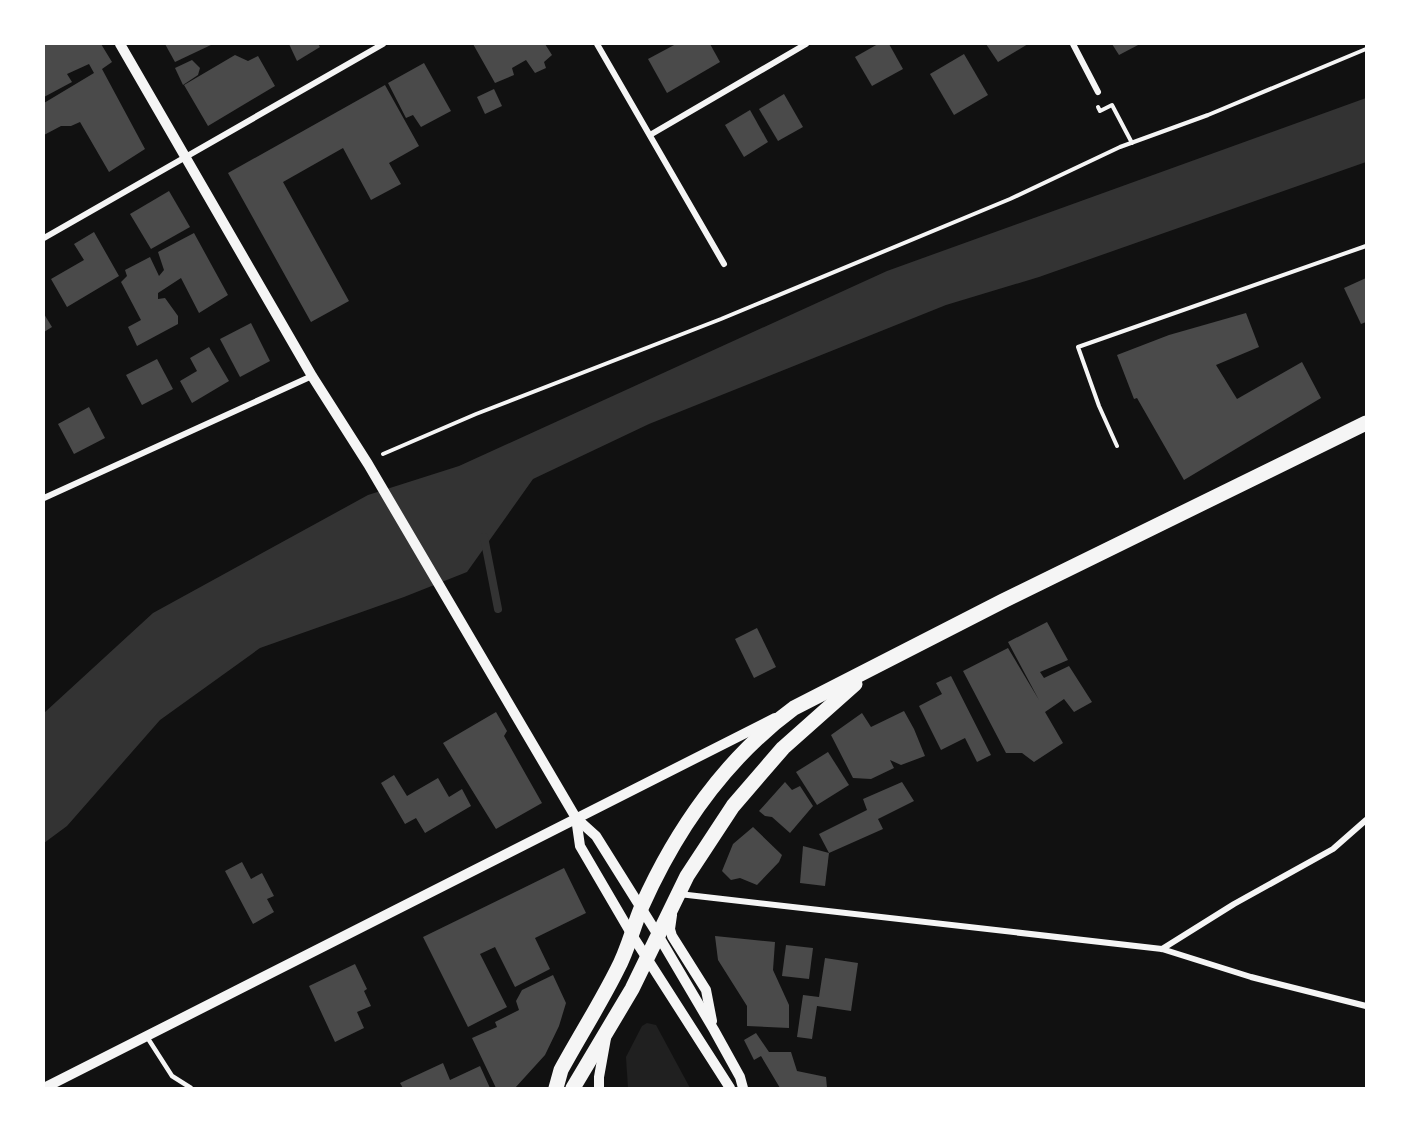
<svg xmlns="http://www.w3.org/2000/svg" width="1410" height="1132" viewBox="0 0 1410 1132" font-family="'Space Grotesk',sans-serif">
<rect width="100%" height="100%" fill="#111"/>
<!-- green -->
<polygon fill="#202020" points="647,1023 656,1025 690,1088 628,1088 626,1057 642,1026"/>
<!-- water -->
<polygon fill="#333" points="1366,98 1366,162 1039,277 946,305 649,424 533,479 467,572 404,597 260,648 160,720 67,826 44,843 44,713 153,613 368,495 459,466 887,271"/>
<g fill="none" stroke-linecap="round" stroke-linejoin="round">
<!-- stream -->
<polyline stroke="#333" stroke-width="8" points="484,537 498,609"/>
</g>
<!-- building -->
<g fill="#4a4a4a">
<polygon points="44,44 101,44 112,62 102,69 145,149 109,172 80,122 71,126 61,126 44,135 44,103 94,73 89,64 67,74 72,82 44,97"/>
<polygon points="165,44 213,44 175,62"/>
<polygon points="289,44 318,44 320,47 297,61"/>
<polygon points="473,44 545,44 552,55 544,62 546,68 535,73 526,60 512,68 514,75 495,83"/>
<polygon points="676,44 710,44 720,62 667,93 648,59"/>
<polygon points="878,44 889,44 903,69 872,86 855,57"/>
<polygon points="986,44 1028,44 998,62"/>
<polygon points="1112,44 1140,44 1119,55"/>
<polygon points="964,54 988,95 954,115 930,74"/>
<polygon points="235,55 248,61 258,56 275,86 208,126 184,85"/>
<polygon points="192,60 200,68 198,75 183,85 175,68"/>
<polygon points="424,63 451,111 421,127 413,115 406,118 388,83"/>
<polygon points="385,85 419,146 389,163 401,184 371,200 343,148 283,182 349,301 311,322 228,173"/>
<polygon points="494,89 502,106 485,114 477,97"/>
<polygon points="784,94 803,127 778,141 759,109"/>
<polygon points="750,110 768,142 744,157 725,125"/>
<polygon points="169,191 190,227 151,249 130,214"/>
<polygon points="94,232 119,276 67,307 51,279 84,260 74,244"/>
<polygon points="194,233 228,295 199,313 181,278 158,293 158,299 165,298 178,316 178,324 137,346 128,327 141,320 121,282 127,276 125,270 150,257 159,276 164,270 158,252"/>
<polygon points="1366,278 1366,322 1361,324 1344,288"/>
<polygon points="1246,313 1259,347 1216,365 1237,399 1302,362 1321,398 1184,480 1137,398 1134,399 1117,355 1169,335"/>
<polygon points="44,314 52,327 44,332"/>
<polygon points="251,323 270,361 240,377 220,339"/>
<polygon points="209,347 229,381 192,403 180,381 197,371 190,358"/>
<polygon points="157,359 173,389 142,405 126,375"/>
<polygon points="89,407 105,438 74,454 58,424"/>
<polygon points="1047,622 1068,660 1040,672 1044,678 1069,666 1092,702 1074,712 1064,699 1045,712 1063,743 1034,762 1022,753 1006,753 963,671 1008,648 1039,700 1008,642"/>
<polygon points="757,628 776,667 754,678 735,639"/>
<polygon points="951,676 991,755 977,762 965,738 941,750 919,706 942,694 936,683"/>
<polygon points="904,711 914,729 925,756 901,765 890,760 894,768 871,779 853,778 831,735 862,713 871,727"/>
<polygon points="496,712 507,731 504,736 542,803 496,829 443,743"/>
<polygon points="828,752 849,785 817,805 796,772"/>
<polygon points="394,775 407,796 438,778 449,797 462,789 471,806 425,833 416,818 405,824 381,783"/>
<polygon points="785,782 792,790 800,786 813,806 790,833 772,817 765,816 759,811"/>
<polygon points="902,782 914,801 878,819 883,829 829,853 819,834 867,810 863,799"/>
<polygon points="753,827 782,855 779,862 757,885 740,878 731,880 722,871 733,844"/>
<polygon points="803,846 829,853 825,886 800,883"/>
<polygon points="242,862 251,879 262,873 274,896 267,899 274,912 253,924 225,871"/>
<polygon points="564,868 586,913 535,938 550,969 515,987 495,947 480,954 507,1007 468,1027 423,937"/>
<polygon points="715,936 775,942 773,970 789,1005 789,1028 747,1026 747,1006 718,960"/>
<polygon points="786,945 813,948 809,979 782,976"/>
<polygon points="825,958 858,963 851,1011 817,1006 812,1039 797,1037 803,995 819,997"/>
<polygon points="355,964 367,989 364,991 371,1006 357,1012 364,1028 335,1042 309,986"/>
<polygon points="553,975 566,1003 559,1026 545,1055 515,1088 496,1088 472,1038 497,1027 495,1022 519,1010 516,1001 522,990"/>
<polygon points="756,1033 769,1052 791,1052 797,1071 826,1077 827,1088 780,1088 761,1056 754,1060 744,1040"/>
<polygon points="443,1063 450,1080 480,1066 490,1088 403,1088 400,1083"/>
</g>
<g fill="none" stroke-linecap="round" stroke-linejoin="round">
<!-- path -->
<g stroke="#f5f5f5" stroke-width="4">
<polyline points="1098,107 1100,111 1112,105 1132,143"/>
<polyline points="1117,446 1099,406 1078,347 1366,246"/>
<polyline points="383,454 476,414 721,319 1010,199 1120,147 1208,115 1366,49"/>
</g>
<!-- service -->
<polyline stroke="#f5f5f5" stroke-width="4.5" points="147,1037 172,1076 191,1088"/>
<!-- minor -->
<g stroke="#f5f5f5" stroke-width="6">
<polyline points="597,44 724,264"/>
<polyline points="1073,44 1098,92"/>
<polyline points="650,135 806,44"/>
<polyline points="44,238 383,44"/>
<polyline points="44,498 312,376"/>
<polyline points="679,894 1162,949 1251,977 1366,1006"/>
<polyline points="1162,949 1234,904 1333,849 1366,820"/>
</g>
<!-- tertiary -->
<g stroke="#f5f5f5" stroke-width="10">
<polyline points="120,44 312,376 368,464 576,818 596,836 658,935 714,1030 740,1077 743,1088"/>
<polyline points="576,818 580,846 632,935 730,1088"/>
<polyline points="672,915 670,929 672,936 706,990 712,1021"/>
<polyline points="44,1088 775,718"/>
<polyline points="599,1088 599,1077 606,1038"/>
</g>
<!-- primary -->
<g stroke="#f5f5f5" stroke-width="15">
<path d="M556 1088 561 1070C579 1037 600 1004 617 970 628 950 633 927 642 906 676 830 726 758 794 708L1003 601 1366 423"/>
<polyline points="573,1088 632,989 687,876 733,806 783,748 855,684"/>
</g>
</g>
<!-- border -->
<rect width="1410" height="1132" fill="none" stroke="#ffffff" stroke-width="90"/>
</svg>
